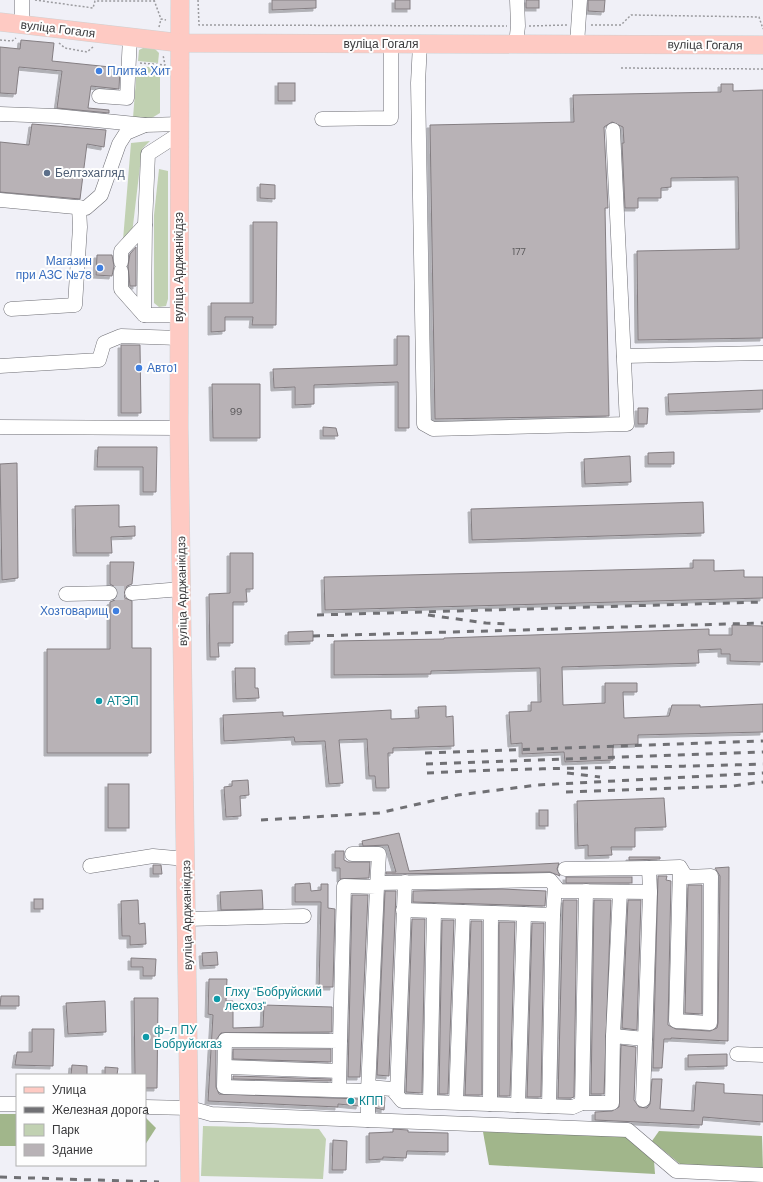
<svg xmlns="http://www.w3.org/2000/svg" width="763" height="1182" viewBox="0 0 763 1182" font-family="'DM Sans',sans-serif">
<defs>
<filter id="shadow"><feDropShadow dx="-3" dy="3" stdDeviation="0" flood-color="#0004"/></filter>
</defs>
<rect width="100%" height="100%" fill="#f0f0f7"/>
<!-- green -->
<g fill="#c1d1b2">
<polygon points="145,47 155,49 159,53 158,63 138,61 139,50"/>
<polygon points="137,66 160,68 160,113 150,119 133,118"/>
<polygon points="150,141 142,149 132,234 123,240 131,143"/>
<polygon points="159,169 168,171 168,299 166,306 159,307 154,303 154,215"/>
<polygon points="203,1126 319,1129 326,1139 323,1179 201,1176"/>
</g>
<!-- forest -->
<g fill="#a1b68b">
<rect x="0" y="1114" width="17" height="32"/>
<polygon points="145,1117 156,1128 145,1145"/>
<polygon points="659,1131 762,1136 763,1170 680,1164 652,1141"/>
<polygon points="483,1132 621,1133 654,1161 655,1174 489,1165"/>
</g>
<!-- building -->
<g fill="#b8b2b6" stroke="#847e82" filter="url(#shadow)">
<polygon points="272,0 316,0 316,8 272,10"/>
<rect x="395" y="0" width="15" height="9"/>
<rect x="526" y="0" width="13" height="8"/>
<polygon points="588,0 605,0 604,12 588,11"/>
<polygon points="21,40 54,43 52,61 120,68 119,89 91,86 88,108 109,110 109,113 57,108 62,71 19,67 16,94 0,93 0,47 20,49"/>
<rect x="278" y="83" width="17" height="18"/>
<polygon points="721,84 733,84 733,91 763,90 763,338 638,340 637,251 739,249 738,177 671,178 671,187 661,188 661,198 638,198 638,208 625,208 622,143 624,143 623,127 612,122 604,127 608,208 605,208 609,416 435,419 430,125 574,122 573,95 721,92"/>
<polygon points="32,124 106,130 104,147 87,144 80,199 0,192 0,142 29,145"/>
<polygon points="260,184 275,185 275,199 260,198"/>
<polygon points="253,222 277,222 276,325 252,325 253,317 225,317 225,331 211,332 211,303 253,303"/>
<polygon points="136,247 136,286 130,286 128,266 130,254"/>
<polygon points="97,255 112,255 114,266 112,276 96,275"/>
<polygon points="397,336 409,336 409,428 398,428 398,382 314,385 314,404 295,405 295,387 274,388 273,369 397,365"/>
<polygon points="121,345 140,345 141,413 121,413"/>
<polygon points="212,384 260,384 260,438 213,438"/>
<polygon points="763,390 763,409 669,412 668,394"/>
<polygon points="638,408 648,408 647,424 638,424"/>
<polygon points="323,427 336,428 338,436 323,436"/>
<polygon points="98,447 157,447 156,492 143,492 143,467 97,467"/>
<polygon points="674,452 674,464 648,464 648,453"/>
<polygon points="630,456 631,482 585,484 584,459"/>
<polygon points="17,463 18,578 2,580 0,464"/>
<polygon points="703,502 704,533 472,540 471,509"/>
<polygon points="119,505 119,527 135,526 135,536 111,537 112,553 76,553 75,506"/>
<polygon points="230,553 253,553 253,589 246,589 247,602 233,602 233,643 218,643 219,657 210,657 209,594 230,593"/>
<polygon points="693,560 714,560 714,571 744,570 744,577 763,577 763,598 325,610 324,577 693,568"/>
<polygon points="110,562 134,562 132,584 127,586 124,594 125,598 132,601 132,648 151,648 151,753 47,753 47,649 110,649 110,602 115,600 118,593 117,588 110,584"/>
<polygon points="732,625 763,626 763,662 730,661 730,654 721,654 721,649 698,650 699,663 562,667 563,705 605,703 605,683 637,683 637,692 623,692 624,718 669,716 672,705 700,705 700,707 763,704 763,732 638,735 638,744 613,745 613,760 565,762 564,752 522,754 522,743 511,744 509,712 531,711 531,702 541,702 540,668 431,671 431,674 334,675 334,641 444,639 444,638 709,629 709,635 732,635"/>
<polygon points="313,631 313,641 288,642 288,632"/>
<polygon points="235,668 255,668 255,688 258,688 259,698 236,699"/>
<polygon points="446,706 446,717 453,716 454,746 393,748 393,753 388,753 389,788 376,788 375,776 369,776 367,739 339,740 343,783 329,784 325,741 295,742 294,737 224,741 223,715 283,712 283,716 391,710 391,719 419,718 418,707"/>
<polygon points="248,780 249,795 240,796 241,816 226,817 224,787 232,786 232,781"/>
<rect x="108" y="784" width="21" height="44"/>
<polygon points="664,798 666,827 635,828 635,847 611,847 612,855 588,856 588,845 578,846 577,801"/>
<rect x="539" y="810" width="9" height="16"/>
<polygon points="399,833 409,871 559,863 557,869 560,876 550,872 386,874 386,872 396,872 388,845 363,846 362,841"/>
<polygon points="335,851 344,851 344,860 348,862 370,862 369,878 340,879 340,868 335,868"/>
<polygon points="629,857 660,857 660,859 629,860"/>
<polygon points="153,865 161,865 162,874 153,874"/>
<polygon points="729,867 728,1041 671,1038 671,1039 664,1039 662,1068 653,1068 658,876 667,876 666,880 671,881 668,1025 676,1029 710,1031 717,1028 718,1023 720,876 715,868"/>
<rect x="566" y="877" width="66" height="6"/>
<polygon points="310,883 311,891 321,890 321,884 328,884 328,908 335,909 333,987 319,987 321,902 295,902 295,884"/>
<polygon points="688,885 702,885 702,1014 685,1013"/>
<polygon points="502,889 546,891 545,906 413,902 413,891"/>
<polygon points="262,890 263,909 221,910 220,892"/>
<polygon points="385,891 396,891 389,1076 377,1075"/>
<polygon points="352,895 368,895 360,1077 348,1077"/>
<rect x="34" y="899" width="9" height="10"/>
<polygon points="138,900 139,924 145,923 146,944 130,945 130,936 122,936 121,901"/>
<polygon points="563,900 577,900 574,1097 571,1098 558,1098"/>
<polygon points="594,900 611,900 604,1094 591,1094"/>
<polygon points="628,900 641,900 637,1030 622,1028"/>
<polygon points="412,919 425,919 422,1093 406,1092"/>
<polygon points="442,920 454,920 448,1094 439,1094"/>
<polygon points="471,921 482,921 482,1095 465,1095"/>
<polygon points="499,922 515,922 510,1096 499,1096"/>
<polygon points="532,923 544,923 541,1097 527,1097"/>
<polygon points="217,952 218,965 203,966 202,953"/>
<polygon points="131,958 156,959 155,976 143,976 143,967 131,967"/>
<polygon points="209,979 227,979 226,1001 233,1001 233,1028 263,1027 264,1005 332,1007 332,1032 221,1033 216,1040 216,1087 219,1094 360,1099 359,1106 338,1104 338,1107 208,1101 213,1015 208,1014"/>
<polygon points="1,996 19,996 19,1006 0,1006"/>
<polygon points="134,998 158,998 157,1088 145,1088 145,1075 135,1075"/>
<polygon points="105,1001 106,1032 68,1034 66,1003"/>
<polygon points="32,1029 54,1029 53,1066 15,1065 17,1052 32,1052"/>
<polygon points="621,1045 636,1047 634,1100 639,1107 647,1108 650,1104 652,1079 662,1079 660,1109 694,1111 696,1082 724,1084 724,1093 763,1095 763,1122 703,1117 702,1125 595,1120 595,1112 612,1111 619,1107"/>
<polygon points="233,1049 331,1049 331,1062 233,1059"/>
<polygon points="727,1054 727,1066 688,1067 688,1055"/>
<polygon points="72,1065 87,1066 87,1075 71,1075"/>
<polygon points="105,1067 118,1068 117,1075 105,1075"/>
<polygon points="233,1076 331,1079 331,1081 233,1079"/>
<polygon points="376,1096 385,1097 384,1110 376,1108"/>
<polygon points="393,1129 408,1130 408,1132 448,1133 448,1152 407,1151 406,1158 383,1157 383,1159 369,1160 369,1133 393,1132"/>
<polygon points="333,1140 347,1141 346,1170 332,1170"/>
</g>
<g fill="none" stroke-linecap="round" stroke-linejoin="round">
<!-- minor-tunnel -->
<polyline stroke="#ccccd2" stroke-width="14" stroke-dasharray="14 7" stroke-linecap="butt" points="110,593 132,593"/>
<!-- minor casing -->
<g stroke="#6f6f75" stroke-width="15">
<g id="minor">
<polyline points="22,0 22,25"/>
<polyline points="420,44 418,83 424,424 433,429 627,424 613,130"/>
<polyline points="516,44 518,26 517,0"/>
<polyline points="577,44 580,0"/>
<polyline points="99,96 127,98 130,37"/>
<polyline points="0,114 56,116 145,125 180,124"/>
<polyline points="322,119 391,118 391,44"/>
<polyline points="0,200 86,208 101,195 119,144 126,133 145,125"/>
<polyline points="121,262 121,251 145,225"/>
<polyline points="121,271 121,289 144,315"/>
<polyline points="11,309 75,305 80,227 79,207"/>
<polyline points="179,315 144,315 145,225 148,154 179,134"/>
<polyline points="624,356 763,353"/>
<polyline points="0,366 99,360 104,343 121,336 179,338"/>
<polyline points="0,427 179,428"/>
<polyline points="132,593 182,589"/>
<polyline points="66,594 110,593"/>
<polyline points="352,854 379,854 377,887"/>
<polyline points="90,866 153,856 186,859"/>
<polyline points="649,868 680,867 686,877 711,876 710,1023 676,1021 680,867"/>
<polyline points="378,883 550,880 559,891 650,892 649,868 565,869"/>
<polyline points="586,891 582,1103 612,1103 613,1036 645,1039"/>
<polyline points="403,910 553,915 555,886"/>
<polyline points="187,919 304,916"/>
<polyline points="613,1036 620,892"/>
<polyline points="340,1041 344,886 377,887 368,1091"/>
<polyline points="737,1054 763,1055"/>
<polyline points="225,1067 339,1071"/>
<polyline points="368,1087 392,1089 402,1101 573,1107 582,1103"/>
<polyline points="339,1090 340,1041 225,1040 224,1087 368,1091 368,1120"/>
<polyline points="397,1094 405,882"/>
<polyline points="643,1100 650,892"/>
<polyline points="430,1101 434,911"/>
<polyline points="456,1102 463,912"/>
<polyline points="0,1104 17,1104"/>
<polyline points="490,1104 491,913"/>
<polyline points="518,1105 524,914"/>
<polyline points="549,1106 553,915"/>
<polyline points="145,1107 190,1108 211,1114 628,1130 676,1171 763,1175"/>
</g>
</g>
<!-- major casing -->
<g stroke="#d0d0d0" stroke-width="19">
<g id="major">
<polyline points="180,0 179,428 190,1182"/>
<polyline points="0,22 181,43 763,45"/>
</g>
</g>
<!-- path -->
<g stroke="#9b9b9f" stroke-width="1.5" stroke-dasharray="2 2" stroke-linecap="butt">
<polyline points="35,0 93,8 95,1 154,1"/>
<polyline points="154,0 161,19 166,20"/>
<polyline points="198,0 199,25 507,26"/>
<polyline points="591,25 621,25 631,15 759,17 763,29"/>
<polyline points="529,26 567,25"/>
<polyline points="159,27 161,19"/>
<polyline points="0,40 12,41 16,38"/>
<polyline points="59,43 65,48 87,52 93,47"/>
<polyline points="140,63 165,65 163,55"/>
<polyline points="621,68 763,69"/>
</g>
<!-- minor -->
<use href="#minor" stroke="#fff" stroke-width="14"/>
<!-- major -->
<use href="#major" stroke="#fecac3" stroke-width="18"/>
<!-- rail -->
<g stroke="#707074" stroke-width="3" stroke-dasharray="7 7" stroke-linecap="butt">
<polyline points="317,615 763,602"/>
<polyline points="428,615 486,623 508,624"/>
<polyline points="313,636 763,623"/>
<polyline points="425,753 763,741"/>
<polyline points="426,764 763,752"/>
<path d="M427 773C539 767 651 768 763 764"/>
<polyline points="567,773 600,777"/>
<polyline points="566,792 733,786 763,782"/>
<polyline points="261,820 379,813 458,795 538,785 763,773"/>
<polyline points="0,1177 159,1182"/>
</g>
</g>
<!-- markers -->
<g fill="#3f7fe0" stroke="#fefefe" stroke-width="1.5">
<circle cx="99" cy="71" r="4"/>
<circle cx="100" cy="268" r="4"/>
<circle cx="139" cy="368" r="4"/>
<circle cx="116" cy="611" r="4"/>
</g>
<circle fill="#5c6f8a" stroke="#fefefe" stroke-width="1.5" cx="47" cy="173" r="4"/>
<g fill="#0f9aa8" stroke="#fefefe" stroke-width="1.5">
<circle cx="99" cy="701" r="4"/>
<circle cx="217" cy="999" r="4"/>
<circle cx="146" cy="1037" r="4"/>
<circle cx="351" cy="1101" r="4"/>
</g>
<g text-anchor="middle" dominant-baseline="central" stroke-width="4" stroke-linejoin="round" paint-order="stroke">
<!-- number labels -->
<g font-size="10" fill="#5a585a">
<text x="519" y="251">177</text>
<text x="236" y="411">99</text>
</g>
<!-- street labels -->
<g font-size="12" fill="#3a3a3c" stroke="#fefefe">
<text transform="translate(58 29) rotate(7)">вуліца Гогаля</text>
<text x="381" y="44">вуліца Гогаля</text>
<text transform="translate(705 45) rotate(1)">вуліца Гогаля</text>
<text transform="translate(179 267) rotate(-90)">вуліца Арджанікідзэ</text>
<text transform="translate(182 591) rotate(-91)">вуліца Арджанікідзэ</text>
<text transform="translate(187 915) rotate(-91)">вуліца Арджанікідзэ</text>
</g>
<!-- shop labels -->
<g font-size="12" fill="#366cbe" stroke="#fefefe" text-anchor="start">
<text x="107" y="71">Плитка Хит</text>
<text x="92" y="261" text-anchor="end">Магазин<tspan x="92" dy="14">при АЗС №78</tspan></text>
<text x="147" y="368">Авто1</text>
<text x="108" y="611" text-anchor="end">Хозтоварищ</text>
</g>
<!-- service labels -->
<g font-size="12" fill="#4e5e75" stroke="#fefefe" text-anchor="start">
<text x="55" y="173">Белтэхагляд</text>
</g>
<!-- culture labels -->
<g font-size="12" fill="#0d838f" stroke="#fefefe" text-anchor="start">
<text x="107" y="701">АТЭП</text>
<text x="225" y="992">Глху "Бобруйский<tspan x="225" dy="14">лесхоз"</tspan></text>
<text x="154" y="1030">ф-л ПУ<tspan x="154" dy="14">Бобруйскгаз</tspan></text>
<text x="359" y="1101">КПП</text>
</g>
</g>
<!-- legend -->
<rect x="16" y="1074" width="130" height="92" fill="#fefefe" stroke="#b0b0b0"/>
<rect x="24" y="1087" width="20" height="6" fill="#fecac3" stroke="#b0b0b0"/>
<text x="52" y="1094" font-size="12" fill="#3a3a3c">Улица</text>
<rect x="24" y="1107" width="20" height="6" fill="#707074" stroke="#b0b0b0"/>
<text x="52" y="1114" font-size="12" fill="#3a3a3c">Железная дорога</text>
<rect x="24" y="1124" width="20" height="12" fill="#c1d1b2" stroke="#b0b0b0"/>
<text x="52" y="1134" font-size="12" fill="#3a3a3c">Парк</text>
<rect x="24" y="1144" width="20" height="12" fill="#b8b2b6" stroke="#b0b0b0"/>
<text x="52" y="1154" font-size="12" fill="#3a3a3c">Здание</text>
</svg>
